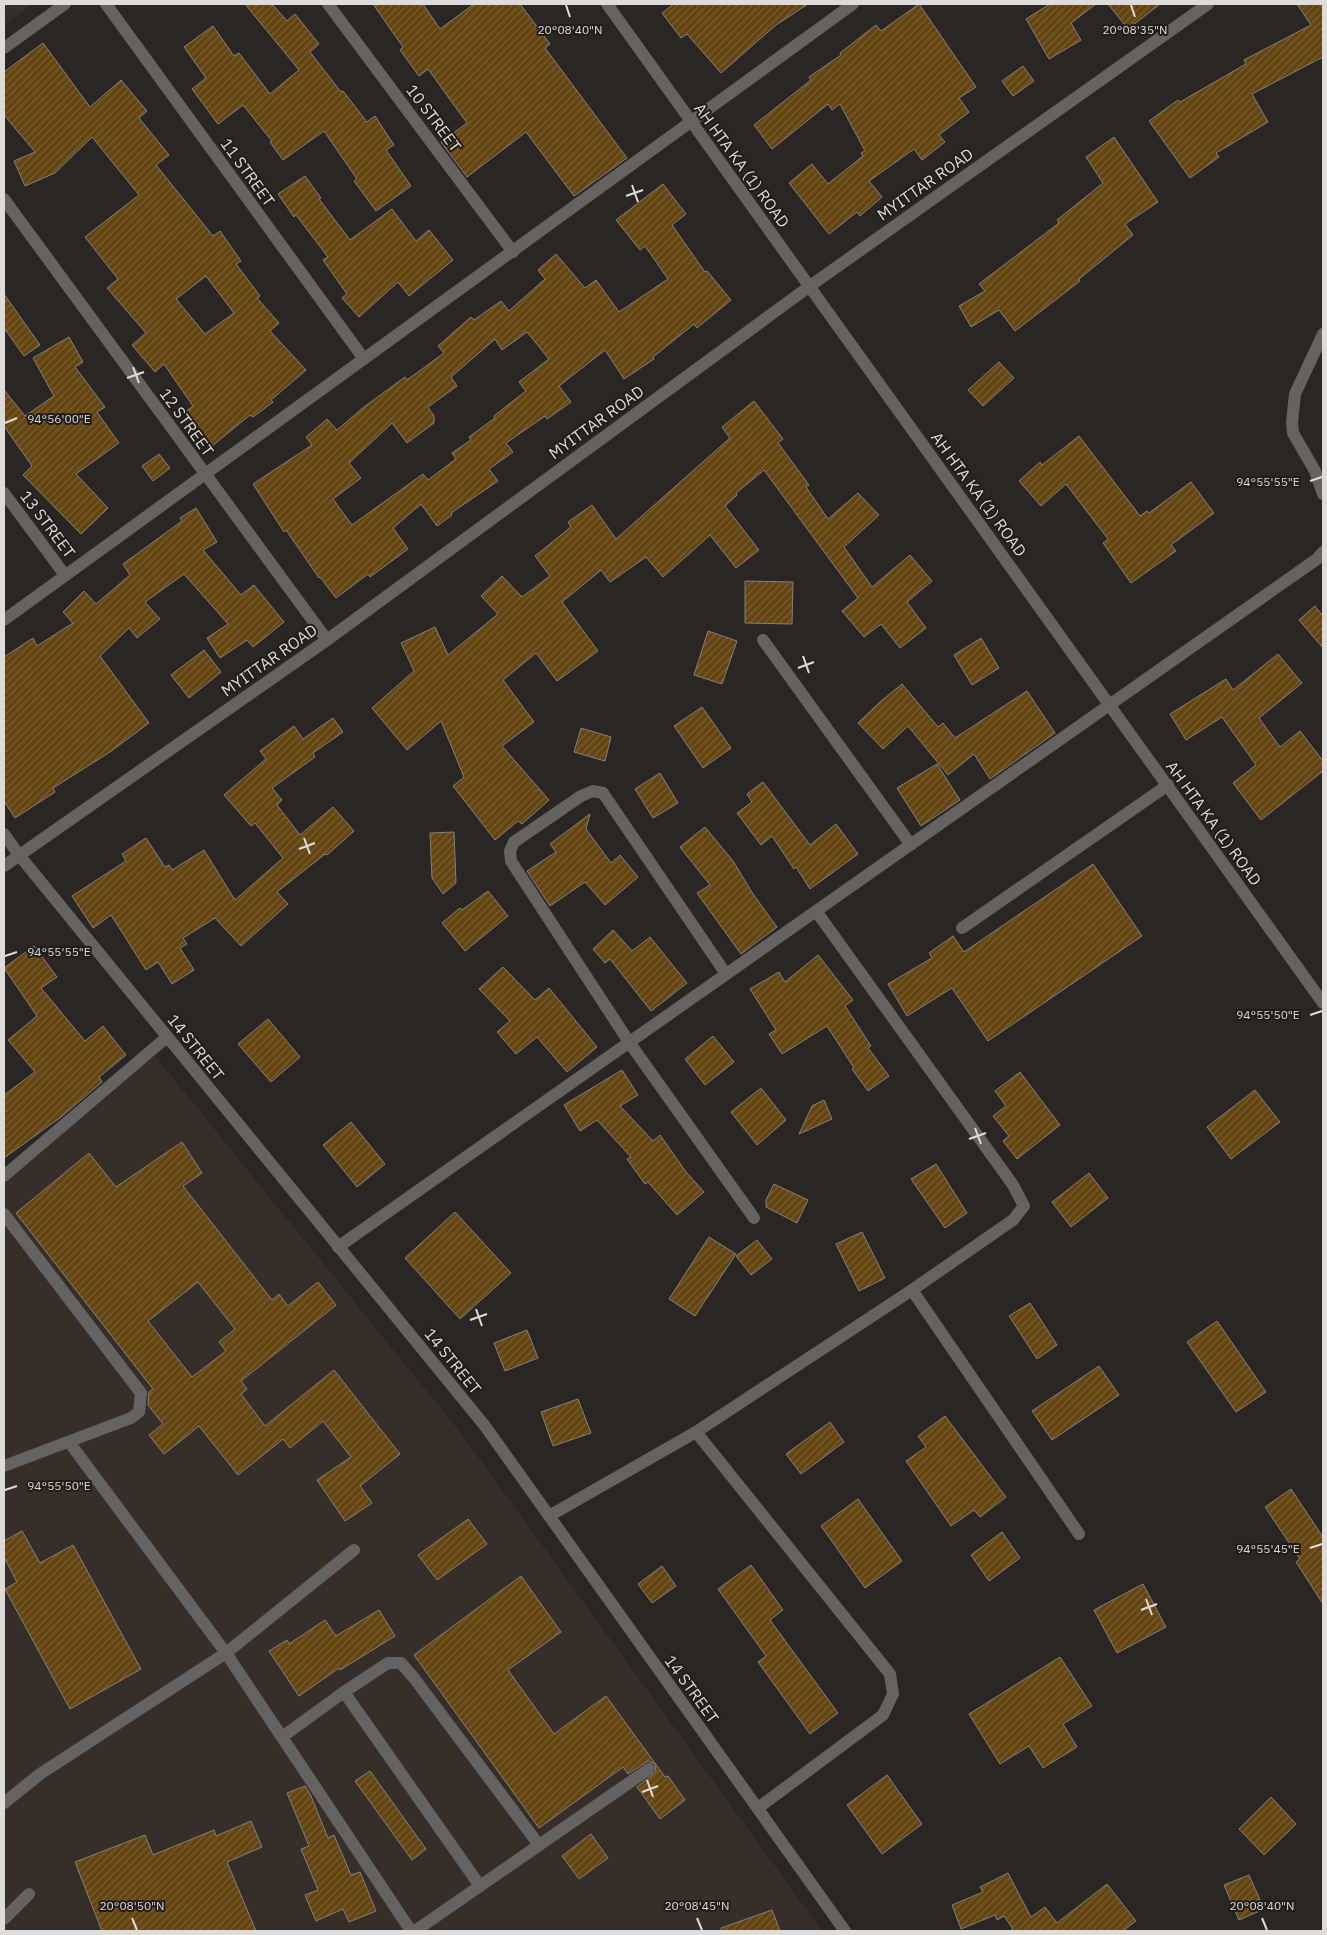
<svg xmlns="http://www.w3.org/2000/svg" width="1327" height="1935" viewBox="0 0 1327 1935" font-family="'IBM Plex Sans',sans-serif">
<defs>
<pattern id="building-hatch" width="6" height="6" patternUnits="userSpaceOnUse" patternTransform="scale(1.25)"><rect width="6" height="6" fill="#644411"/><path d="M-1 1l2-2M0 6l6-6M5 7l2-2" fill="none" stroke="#7a5e33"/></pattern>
</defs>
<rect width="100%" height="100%" fill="#292624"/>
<!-- built -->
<g fill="#362f29">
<polygon points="4,4 33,4 4,25"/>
<polygon points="155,1056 460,1432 822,1931 4,1931 4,1184"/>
</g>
<!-- building -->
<g fill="url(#building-hatch)" stroke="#84817e" fill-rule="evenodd">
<polygon points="245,4 272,4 287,21 295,14 319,44 310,52 341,92 343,91 367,122 375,116 394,145 386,150 411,186 376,211 354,181 357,179 324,131 283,160 270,142 272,141 243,105 218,124 192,89 206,78 184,47 213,26 234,56 239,53 270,94 299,70"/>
<polygon points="373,4 423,4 440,29 474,4 520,4 550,44 545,48 627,158 574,196 526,132 467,177 441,142 467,123 428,69 419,76 400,50 403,47"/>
<polygon points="674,4 808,4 776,25 721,73 687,34 681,38 662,13"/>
<polygon points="919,4 976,87 959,98 969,112 939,135 945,142 922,160 914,149 869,181 882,197 860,216 857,212 829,234 789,183 812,164 828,184 863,156 861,153 865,151 840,104 832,110 828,104 772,149 754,125 811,80 809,77 841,55 840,53 876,25 881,31"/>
<polygon points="1050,4 1096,4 1071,23 1081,40 1049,59 1026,19"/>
<polygon points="1108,4 1160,4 1128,29"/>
<polygon points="1297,4 1323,4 1323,57 1252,94 1268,122 1216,153 1219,157 1190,178 1149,121 1178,100 1180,102 1246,64 1244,60 1311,25"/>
<path d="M43 43 90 107 121 80 147 111 139 118 169 155 156 165 213 236 220 231 241 261 236 264 260 296 257 298 279 323 270 331 306 370 271 400 273 402 253 417 250 415 212 446 185 412 193 406 164 364 155 372 132 345 146 333 107 288 118 279 85 237 139 195 92 137 55 173 25 186 14 161 35 152 4 115V72ZM206 276 234 313 205 334 176 299Z"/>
<polygon points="1023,66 1034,81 1013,96 1002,81"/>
<polygon points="1114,137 1158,202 1125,224 1133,235 1079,279 1080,281 1015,331 999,310 971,327 959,306 985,291 979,284 1059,223 1057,220 1103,183 1086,157"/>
<polygon points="305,176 321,198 319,199 350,240 392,209 416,241 429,230 453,260 409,296 398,282 359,317 342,298 347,294 323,260 328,257 296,215 294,217 278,194"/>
<path d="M663 184 686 214 672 225 705 272 707 271 731 300 697 328 694 324 653 357 654 359 624 379 605 350 559 386 571 402 547 419 545 416 506 443 513 452 489 469 498 481 451 513 452 515 437 526 421 504 393 528 408 549 370 577 368 574 336 598 320 577 319 578 286 530 284 532 253 484 312 445 306 437 327 419 337 430 364 407 405 377 407 380 444 353 438 346 471 317 474 320 501 301 509 311 545 279 538 270 556 254 585 288 596 280 619 312 668 279 645 246 640 250 616 220ZM527 332 549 359 519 382 526 391 494 416 495 418 469 437 471 440 452 453 456 459 428 480 423 474 352 525 333 499 361 478 349 463 392 423 407 443 434 423V416L428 407 457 386 451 377 495 339 502 350Z"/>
<polygon points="4,294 40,345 24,356 4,328"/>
<polygon points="69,337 83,362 75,367 105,407 97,412 119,443 76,474 108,508 81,534 23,475 32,466 4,426 4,390 25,416 54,396 33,358"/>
<polygon points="999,362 1014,378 983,406 968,390"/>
<polygon points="754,401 783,439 778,443 809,485 806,487 828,519 858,493 879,515 844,547 872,587 910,555 932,581 907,602 926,628 900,648 881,624 864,637 842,611 858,598 764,470 736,493 737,495 725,506 759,550 736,568 710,535 663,577 646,557 610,582 601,570 562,602 598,651 557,681 536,653 503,680 534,722 502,746 549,800 522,824 518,821 495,840 453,786 464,777 441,721 407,750 372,708 414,671 401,643 435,627 448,655 498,614 481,596 502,576 522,597 550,576 535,556 571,527 568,522 592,505 616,539 730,438 722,427"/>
<polygon points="1079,436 1140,516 1147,511 1149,513 1191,482 1214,513 1171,545 1176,551 1131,583 1103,543 1108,539 1066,484 1041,506 1019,481 1040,462 1042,465"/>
<polygon points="159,454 170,468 153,481 142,466"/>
<polygon points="196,508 217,542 203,550 241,595 254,585 284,622 253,647 247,640 220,658 207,638 228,624 184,574 145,602 160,619 137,638 129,628 100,656 149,723 110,752 53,788 55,792 15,818 4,801 4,657 33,638 37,646 73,623 63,612 84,591 96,604 130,575 123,564 182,521 180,518"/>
<polygon points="745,581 793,582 792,624 745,623"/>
<polygon points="1315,606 1323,616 1323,648 1299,620"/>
<polygon points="708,631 737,641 722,684 694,675"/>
<polygon points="981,638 999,668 972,685 954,655"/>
<polygon points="204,650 221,672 189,698 171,675"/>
<polygon points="1278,654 1302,683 1259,718 1280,747 1300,731 1323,761 1323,771 1261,820 1233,783 1256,765 1222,717 1186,740 1170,714 1226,679 1233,690"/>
<polygon points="902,684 938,727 943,723 955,738 1027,691 1055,733 990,779 974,754 948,775 908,726 883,749 858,723 880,702"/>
<polygon points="702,707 731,748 703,768 674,726"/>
<polygon points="333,718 343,732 313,753 315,757 272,788 282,800 277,805 300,835 333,807 354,831 327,855 325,854 277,892 288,904 241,946 215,918 183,938 187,944 180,948 194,970 172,984 158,962 146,970 111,915 93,928 72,896 126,861 122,854 146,838 165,867 169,865 172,870 204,850 235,900 283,858 255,823 251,826 224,795 266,759 260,751 294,726 303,739"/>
<polygon points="581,728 611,737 605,761 574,752"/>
<polygon points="937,764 960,800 921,826 897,788"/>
<polygon points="660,773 678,803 653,818 635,789"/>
<polygon points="763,782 810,845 836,824 858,854 810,889 796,867 794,869 772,836 761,845 737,813 752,802 747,794"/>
<polygon points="590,814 586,829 611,863 620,855 638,877 605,905 585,882 550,906 527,871 556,852 550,844"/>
<polygon points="705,827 733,861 753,894 777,927 741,954 697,893 710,885 680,847"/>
<polygon points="454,832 456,883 443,894 432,878 430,833"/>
<polygon points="1093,864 1142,936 988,1041 952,988 907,1016 888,984 932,958 929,953 953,936 964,952"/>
<polygon points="488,891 508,916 465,951 442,923 460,908 462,910"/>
<polygon points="613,930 632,951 650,937 687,983 651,1011 610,959 605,963 593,949"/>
<polygon points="34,946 57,977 41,988 85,1041 103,1026 126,1055 99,1077 102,1082 61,1117 4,1158 4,1095 35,1072 8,1040 37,1016 4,968"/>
<polygon points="818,955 853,1000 845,1006 871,1046 868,1048 889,1076 868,1091 852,1069 854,1068 827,1026 782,1054 769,1034 776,1030 750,989 779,972 785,982"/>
<polygon points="503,967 535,1000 549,988 597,1047 567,1072 537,1037 516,1054 497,1032 510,1021 479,989"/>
<polygon points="268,1019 300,1057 271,1082 238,1044"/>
<polygon points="713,1036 734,1062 705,1085 685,1059"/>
<polygon points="622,1070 638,1095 620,1106 653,1141 660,1135 686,1172 704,1192 677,1215 648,1182 645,1184 627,1159 631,1157 597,1120 580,1131 564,1105"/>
<polygon points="1020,1072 1060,1125 1017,1159 1003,1141 1009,1136 993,1116 1006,1106 995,1091"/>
<polygon points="761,1088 786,1120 757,1145 731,1112"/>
<polygon points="1255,1090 1280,1122 1231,1159 1207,1127"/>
<polygon points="824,1100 832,1119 799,1134 812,1106"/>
<polygon points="351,1122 385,1164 357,1187 323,1145"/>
<path d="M182 1142 202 1173 183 1186 272 1300 279 1294 288 1306 318 1282 336 1305 241 1381 247 1389 241 1394 265 1426 334 1370 400 1454 360 1486 372 1503 345 1521 317 1480 351 1457 323 1421 290 1448 283 1439 238 1475 199 1426 164 1454 149 1435 163 1424 148 1405 149 1392 153 1389 16 1213 89 1153 116 1187ZM198 1282 235 1329 219 1342 226 1351 192 1377 148 1321Z"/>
<polygon points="936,1164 967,1213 945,1228 911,1179"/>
<polygon points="1089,1173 1108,1198 1071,1227 1052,1202"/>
<polygon points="774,1184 808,1200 797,1223 766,1207 766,1200"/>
<polygon points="455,1212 511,1273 460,1319 405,1258"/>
<polygon points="862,1232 885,1278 859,1291 836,1244"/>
<polygon points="709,1237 736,1254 695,1316 669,1299"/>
<polygon points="757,1240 772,1259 751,1275 736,1256"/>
<polygon points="1030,1303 1057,1345 1037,1359 1009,1316"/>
<polygon points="1217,1321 1266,1392 1236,1412 1187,1342"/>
<polygon points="527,1330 538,1358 505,1371 494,1343"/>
<polygon points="1099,1366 1119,1395 1052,1440 1032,1411"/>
<polygon points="578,1399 591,1433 553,1446 541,1412"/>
<polygon points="945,1416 1006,1497 980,1517 974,1510 951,1526 906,1461 926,1447 918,1436"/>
<polygon points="830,1422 844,1442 801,1474 786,1454"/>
<polygon points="1291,1489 1323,1537 1323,1604 1296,1562 1300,1559 1265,1507"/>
<polygon points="858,1499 902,1561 865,1588 821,1526"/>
<polygon points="468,1519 487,1544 437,1580 418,1555"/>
<polygon points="22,1531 40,1563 73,1545 141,1669 70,1709 5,1589 17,1582 4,1557 4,1541"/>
<polygon points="1002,1532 1020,1558 989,1581 971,1555"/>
<polygon points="751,1565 783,1610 770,1620 838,1713 810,1734 758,1662 766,1656 718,1589"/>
<polygon points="662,1566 676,1586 652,1603 638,1584"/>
<polygon points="521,1576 561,1632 508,1670 554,1734 606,1696 665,1777 668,1776 685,1800 660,1819 637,1787 656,1772 655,1764 648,1761 628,1774 623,1767 539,1828 414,1655"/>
<polygon points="1143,1584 1166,1627 1117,1653 1094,1610"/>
<polygon points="379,1610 395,1636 340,1670 339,1668 299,1696 269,1651 287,1640 289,1644 325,1620 336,1636"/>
<polygon points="1060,1657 1092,1706 1063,1724 1077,1747 1043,1768 1029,1746 1000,1764 969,1714"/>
<polygon points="370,1771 426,1849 412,1860 355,1781"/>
<polygon points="887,1775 922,1824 882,1854 847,1805"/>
<polygon points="305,1786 311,1796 328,1838 334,1835 351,1875 360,1872 376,1911 349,1922 343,1909 316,1921 305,1895 318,1890 301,1849 309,1846 287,1793"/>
<polygon points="1271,1797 1296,1824 1264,1855 1239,1829"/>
<polygon points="251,1821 262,1847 227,1862 256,1931 102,1931 75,1862 145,1835 153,1855 214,1830 216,1836"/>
<polygon points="591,1834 608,1858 579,1879 562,1856"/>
<polygon points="1008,1873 1031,1917 1045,1907 1057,1923 1107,1884 1136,1921 1123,1931 1010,1931 1013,1929 1004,1916 997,1920 995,1915 961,1929 952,1905 983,1892 980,1887"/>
<polygon points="1249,1875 1264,1909 1239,1920 1224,1885"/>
<polygon points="772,1910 780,1931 721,1931 721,1928"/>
</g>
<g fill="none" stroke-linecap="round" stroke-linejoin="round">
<!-- minor -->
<g stroke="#646362" stroke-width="12">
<polyline points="106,4 364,359"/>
<polyline points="328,4 513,252"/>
<polyline points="607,4 1323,1003"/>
<polyline points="4,48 65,4"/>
<polyline points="4,199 327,640"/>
<polyline points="1323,334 1295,394 1292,422 1293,433 1315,471 1323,494"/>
<polyline points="4,493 65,575"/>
<polyline points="4,620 853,4"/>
<polyline points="763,640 911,845"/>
<polyline points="4,834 19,855 485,1426 845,1931"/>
<polyline points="4,866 327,640 810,286 1208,4"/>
<polyline points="962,928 1168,785"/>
<polyline points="726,974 603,793 593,791 581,796 514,842 510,851 511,861 629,1042 754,1218"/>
<polyline points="4,1176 167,1037"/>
<polyline points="4,1214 141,1393 139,1412 131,1418 4,1466"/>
<polyline points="338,1247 1317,559 1323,552"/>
<polyline points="912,1290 1079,1534"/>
<polyline points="696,1432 890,1674 893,1694 883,1715 758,1808"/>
<polyline points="69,1442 226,1653 411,1931"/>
<polyline points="549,1516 696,1432 912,1290 1013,1220 1024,1206 1013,1185 816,911"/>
<polyline points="344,1692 480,1886"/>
<polyline points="282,1737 344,1692 388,1663 401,1663 414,1678 539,1845"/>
<polyline points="4,1803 40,1774 226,1653 354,1550"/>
<polyline points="4,1919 29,1894"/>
<polyline points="415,1931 649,1769"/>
</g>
</g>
<!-- ticks -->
<path fill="none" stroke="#dedcda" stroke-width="2" d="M566 5 570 17M1131 5 1135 17M632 185 638 202M626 196 643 190M133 367 139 383M127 378 144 372M5 423 17 418M1310 481 1322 477M803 656 809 673M798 668 814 662M304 838 310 854M299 849 315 843M5 956 17 952M1310 1015 1322 1011M975 1128 981 1144M969 1139 986 1133M476 1309 482 1326M470 1320 487 1314M5 1490 17 1486M1310 1548 1322 1544M1146 1599 1152 1615M1141 1610 1157 1604M647 1780 653 1797M642 1792 658 1786M132 1918 137 1930M697 1918 702 1930M1262 1918 1267 1930"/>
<g text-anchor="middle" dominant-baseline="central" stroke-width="4" stroke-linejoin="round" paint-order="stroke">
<!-- street labels -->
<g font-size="16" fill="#dedcda" stroke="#201d1a">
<text transform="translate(434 118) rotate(53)">10 STREET</text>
<text transform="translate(742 165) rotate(54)">AH HTA KA (1) ROAD</text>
<text transform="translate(248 172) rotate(54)">11 STREET</text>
<text transform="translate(925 184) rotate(-35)">MYITTAR ROAD</text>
<text transform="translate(187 422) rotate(54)">12 STREET</text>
<text transform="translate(596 422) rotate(-36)">MYITTAR ROAD</text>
<text transform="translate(979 494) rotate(54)">AH HTA KA (1) ROAD</text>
<text transform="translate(48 524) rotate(53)">13 STREET</text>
<text transform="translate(269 660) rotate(-35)">MYITTAR ROAD</text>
<text transform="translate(1214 823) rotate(54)">AH HTA KA (1) ROAD</text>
<text transform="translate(196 1047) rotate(51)">14 STREET</text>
<text transform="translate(453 1361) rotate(51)">14 STREET</text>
<text transform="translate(692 1689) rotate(54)">14 STREET</text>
</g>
</g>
<g font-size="12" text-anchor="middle" fill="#dedcda" stroke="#201d1a" stroke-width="4" stroke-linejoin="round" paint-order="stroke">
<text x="570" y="34">20°08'40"N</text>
<text x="1135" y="34">20°08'35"N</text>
<text x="59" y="423">94°56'00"E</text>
<text x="1268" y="486">94°55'55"E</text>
<text x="59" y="956">94°55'55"E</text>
<text x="1268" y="1019">94°55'50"E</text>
<text x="59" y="1490">94°55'50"E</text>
<text x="1268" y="1553">94°55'45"E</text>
<text x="132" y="1910">20°08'50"N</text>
<text x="697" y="1910">20°08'45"N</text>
<text x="1262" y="1910">20°08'40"N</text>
</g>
<!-- border -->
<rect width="1327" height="1935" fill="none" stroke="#dedcda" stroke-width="10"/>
</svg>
